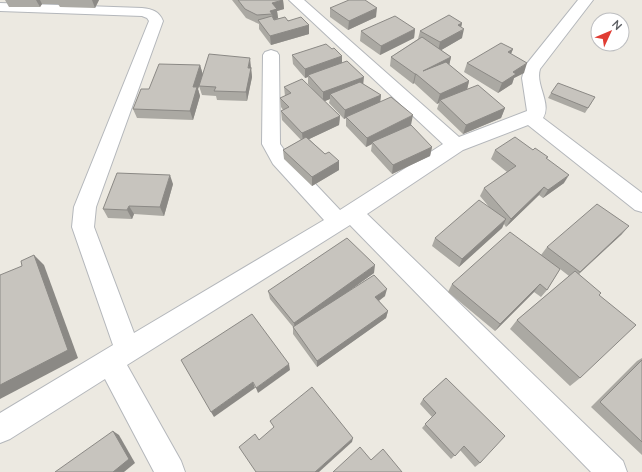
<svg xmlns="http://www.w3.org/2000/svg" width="642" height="472" viewBox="0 0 642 472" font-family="Lato,sans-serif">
<rect width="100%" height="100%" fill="#ece9e1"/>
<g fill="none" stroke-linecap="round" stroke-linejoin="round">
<!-- minor casing -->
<g stroke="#b4b7bb" stroke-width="2">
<path id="minor" d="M289 0H304L459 137 527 111 522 78 525 66 578 0H593L540 69C535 85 552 103 543 118L642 193V212L635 210 528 125 463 150 367 214 623 461 627 472H591L350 225 127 365 181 461 185 472H154L105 379 10 439 0 443V413L113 345 72 227 74 207 149 21 147 18 142 16 0 11V3L142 8C152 9 159 11 163 21L96 207 94 227 134 333 324 220 273 164 262 144 263 55 265 52 271 50 277 52 279 55 280 144 287 154 340 210 443 144Z"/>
</g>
<!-- minor -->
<use href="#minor" fill="#fff" fill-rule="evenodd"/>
</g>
<!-- wall -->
<g fill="#aba9a3">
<polygon points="5,0 99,0 95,8 60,7 58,4 42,4 40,7 9,7"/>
<polygon points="232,0 283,0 284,9 277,11 278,18 309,25 309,34 271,45 259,29 259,24 246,18"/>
<polygon points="330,8 376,17 348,30 330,17"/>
<polygon points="462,23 461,27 462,38 441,50 451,57 449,65 469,81 467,89 505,108 501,118 463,134 437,109 439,103 437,104 414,83 413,84 390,66 391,57 418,39 420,31"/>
<polygon points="415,29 414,38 380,55 360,41 361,31"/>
<polygon points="332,49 342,56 342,63 363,84 381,95 380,101 411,125 400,130 432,147 430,156 392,174 371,151 372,144 366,147 346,126 346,118 344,119 329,103 330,99 324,101 340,116 339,125 309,139 325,154 339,161 339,170 312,186 284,159 283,150 301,140 282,120 281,111 283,110 281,107 280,98 285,96 284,87 315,92 308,84 308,77 305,78 293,64 292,55"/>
<polygon points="513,49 511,54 524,73 514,78 512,84 498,93 464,72 467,63"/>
<polygon points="200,65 203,75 198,89 200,96 193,120 137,118 133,109 149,89"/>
<polygon points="252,67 251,69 252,77 247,101 217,100 216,96 202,95 199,86"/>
<polygon points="551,93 592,102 585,113 548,98"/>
<polygon points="495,150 547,159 564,183 543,198 539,195 506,227 504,224 502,228 459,267 432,246 435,238 490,208 480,196 484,188 507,172 491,159"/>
<polygon points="173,184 164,216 134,214 132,219 108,218 103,209"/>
<polygon points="622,234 579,274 599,295 580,378 570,386 510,329 517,320 569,276 560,269 547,290 541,297 534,292 495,331 448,292 452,284 541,255 547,247"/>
<polygon points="374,273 346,293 385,296 379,301 388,311 386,318 317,367 293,334 293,327 270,299 268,291"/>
<polygon points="642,358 642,455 591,407 637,361"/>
<polygon points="446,378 480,463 475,467 460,450 451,459 422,428 432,417 420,404 423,399"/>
</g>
<!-- shaded-wall -->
<g fill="#8b8985">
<polygon points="36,0 40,0 42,4 40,7"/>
<polygon points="92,0 99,0 95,8"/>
<polygon points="283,0 284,9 277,11 278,18 273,20 272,14 270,14 272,3"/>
<polygon points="377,8 376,17 348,30 349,21"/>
<polygon points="462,23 460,32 464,29 462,38 438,52 440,42 458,25"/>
<polygon points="309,25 309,34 271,45 270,36"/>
<polygon points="415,29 414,38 380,55 381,46"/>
<polygon points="513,49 509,58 508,52"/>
<polygon points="342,56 342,65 308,75 308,77 305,78 305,69"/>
<polygon points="451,57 449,66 423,71"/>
<polygon points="250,58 252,77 247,101 246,92 248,68"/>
<polygon points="527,63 524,73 514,78 512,84 498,93 502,83 513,72"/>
<polygon points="200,65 203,75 198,89 200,96 193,120 190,111 193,87"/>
<polygon points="415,74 416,74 414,83 413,84"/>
<polygon points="364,77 363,86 330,94 330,99 323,102 323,92"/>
<polygon points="469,81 467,90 440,100 439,103 437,104 440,94"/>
<polygon points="381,95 380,104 346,117 346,118 344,119 345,110"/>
<polygon points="505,108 501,118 463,134 466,125"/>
<polygon points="413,115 411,125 373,143 372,142 372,144 366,147 367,138"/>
<polygon points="340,116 339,125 303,142 302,133"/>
<polygon points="432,147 430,156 392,174 393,165"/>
<polygon points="339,161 339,170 312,186 312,177"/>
<polygon points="170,175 173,184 164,216 160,207"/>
<polygon points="569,175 564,183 543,198 548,190"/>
<polygon points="544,187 539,195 506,227 511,219"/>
<polygon points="129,206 134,214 132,219 127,210"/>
<polygon points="506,219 502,228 459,267 462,259"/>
<polygon points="629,226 622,234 573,279 580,272"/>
<polygon points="34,255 44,265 78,358 0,399 0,385"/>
<polygon points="375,265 374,273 295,330 294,323"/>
<polygon points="540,284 534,292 495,331 500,324"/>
<polygon points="387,289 385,296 374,304 375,297"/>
<polygon points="388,311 386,318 317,367 317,361"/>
<polygon points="289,364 290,370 258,393 256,388"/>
<polygon points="253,382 255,388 214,417 211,412"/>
<polygon points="113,431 119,435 135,463 124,472 113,472"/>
<polygon points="353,438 352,442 319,472 315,472"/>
</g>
<!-- building -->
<g fill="#c7c4be" stroke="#8b8985">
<polygon points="238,0 283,0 272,3 277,9 270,11 272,14 257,15 245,9"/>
<polygon points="349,0 365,0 377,8 349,21 330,8"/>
<polygon points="449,15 462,23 458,25 464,29 440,42 420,31"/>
<polygon points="272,16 274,20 285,17 288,21 301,17 309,25 270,36 258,20"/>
<polygon points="395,16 415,29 381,46 361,31"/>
<polygon points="422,37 451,57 423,71 446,62 469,81 440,94 416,74 415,74 391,57"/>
<polygon points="501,43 513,49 508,52 527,63 513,72 516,74 502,83 467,63"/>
<polygon points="326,44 332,49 334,48 342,56 305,69 292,55"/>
<polygon points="209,54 250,58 248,68 251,68 246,92 214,91 216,87 199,86"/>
<polygon points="347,61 364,77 323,92 308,75"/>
<polygon points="159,64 200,65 193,87 197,87 190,111 133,109 141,89 149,89"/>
<polygon points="302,79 340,116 302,133 281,111 289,107 280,98 291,93 284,87"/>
<polygon points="360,82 381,95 345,110 330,94"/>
<polygon points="558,83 595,97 588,108 551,93"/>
<polygon points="478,85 505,108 466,125 440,100"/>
<polygon points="391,97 413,115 367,138 346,117"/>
<polygon points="411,125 432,147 393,165 372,142"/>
<polygon points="306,137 325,154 329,152 339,161 312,177 283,150"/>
<polygon points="515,137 533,150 535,148 548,157 546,158 569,175 548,190 544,187 511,219 484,188 516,166 495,150"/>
<polygon points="117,173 170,175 160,207 129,206 127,210 103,209"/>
<polygon points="479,200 506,219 462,259 435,238"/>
<polygon points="597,204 629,226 580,272 547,247"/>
<polygon points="510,232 560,269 547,290 540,284 500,324 452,284"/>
<polygon points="347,238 375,265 294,323 268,291"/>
<polygon points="34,255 68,350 0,385 0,275 22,266 21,261"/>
<polygon points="575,271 601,293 599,295 636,325 580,378 517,320"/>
<polygon points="374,275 387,289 375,297 388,311 317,361 293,327"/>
<polygon points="252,314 289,364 256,388 253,382 211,412 181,360"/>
<polygon points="642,360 642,442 600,402"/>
<polygon points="446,378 505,436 480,463 464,446 455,456 425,424 436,413 423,399"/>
<polygon points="312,387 353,438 315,472 256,472 239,447 255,434 259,440 274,427 270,421"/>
<polygon points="113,431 129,459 113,472 55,472"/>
<polygon points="360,447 371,460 383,449 402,472 333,472"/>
</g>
<!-- north arrow -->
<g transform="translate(610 32) rotate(46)"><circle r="19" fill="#ffffff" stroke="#bdbec0"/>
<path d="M0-3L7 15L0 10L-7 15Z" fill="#e03c33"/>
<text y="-6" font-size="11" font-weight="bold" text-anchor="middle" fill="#5a5d61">N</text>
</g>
</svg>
